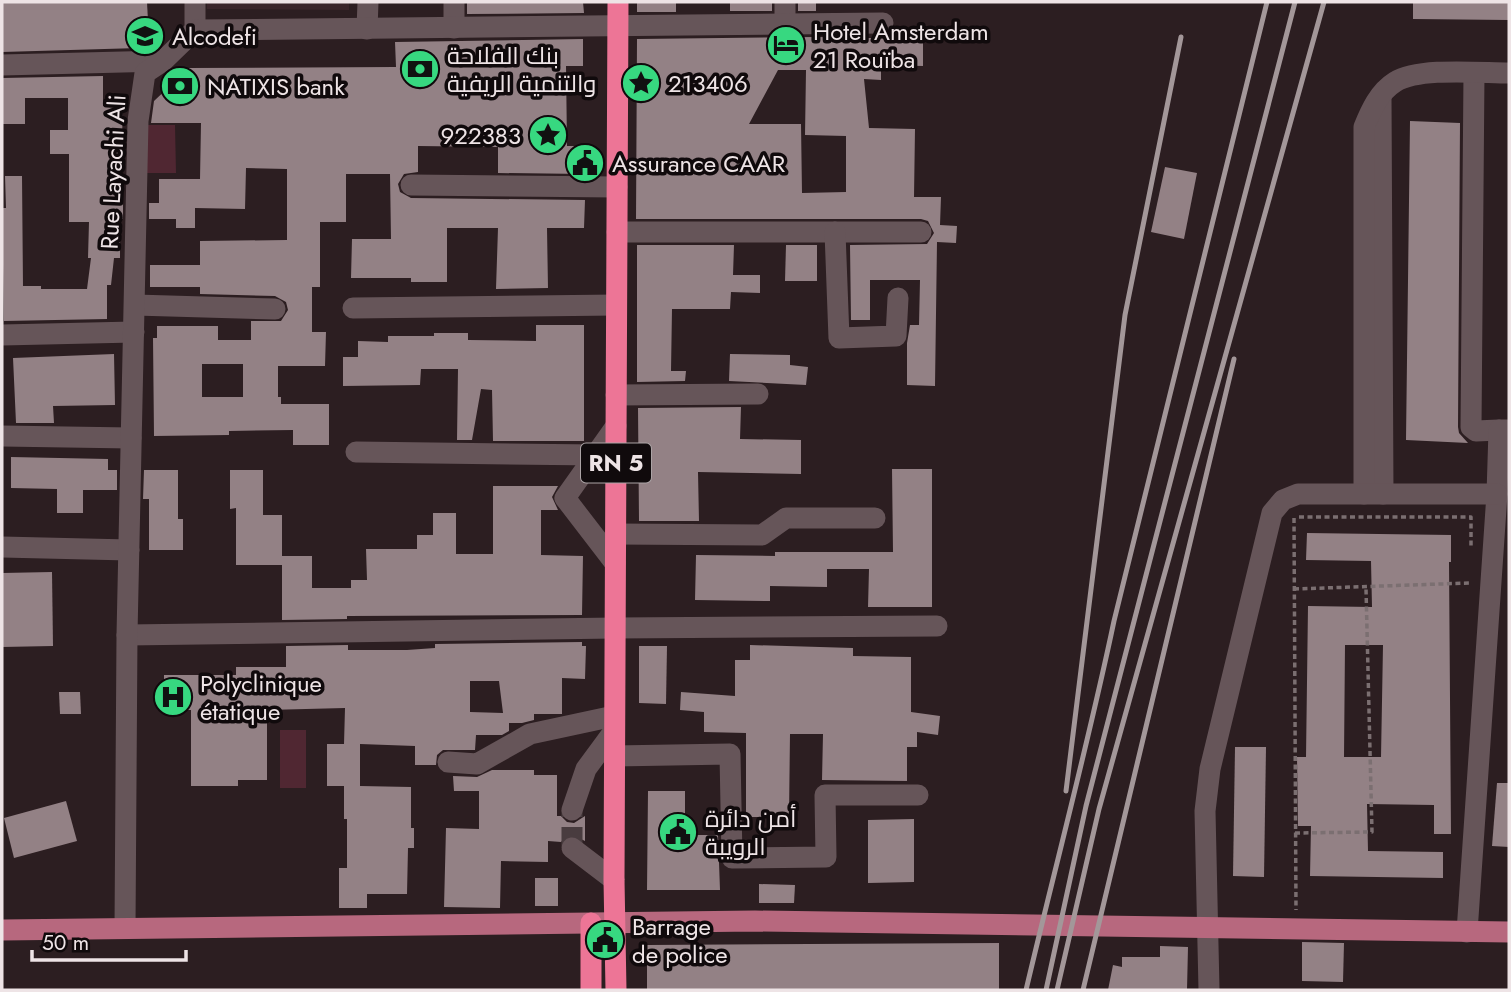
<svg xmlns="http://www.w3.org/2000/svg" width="1511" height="992" viewBox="0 0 1511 992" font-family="Jost,Cairo,sans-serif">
<rect width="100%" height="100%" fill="#2c1e21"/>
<!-- built -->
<polygon fill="#3a252a" points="207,2 349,2 349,10 207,9"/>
<!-- green -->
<g fill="#502732">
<polygon points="142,125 175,125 176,173 142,173"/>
<rect x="280" y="730" width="26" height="58"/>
</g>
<!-- building -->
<g fill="#938185" fill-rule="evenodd">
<polygon points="2,2 147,2 149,40 139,48 2,52"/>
<polygon points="467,2 583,2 584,13 467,14"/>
<rect x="637" y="2" width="39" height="10"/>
<rect x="730" y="2" width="42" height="9"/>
<rect x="798" y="2" width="18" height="9"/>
<polygon points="1413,2 1509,2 1509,20 1413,19"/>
<path d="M816 37 923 39V66L881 65V80L864 79 869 128 915 129 914 197H941L940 225 957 226 956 243 937 242 935 386 907 385V343L910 325H919L920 280H870V320H851L850 245 927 244 934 233 928 221 921 219H636L637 39ZM778 70H806L805 135 846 136V192L802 193 801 124H749Z"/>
<path d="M583 39V66H566L567 146H585V174L498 173V147L418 146V172L404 174 398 184 400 192 411 198 585 200 584 228H547L548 288 496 289 498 228H447V282H411V278H351L352 239H391L390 174H346V222H320V287H312V332H326L325 366H278V397H281V404H329V445H293V430L229 431V435L154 436 153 338H157V326H218V340H251V321H281L288 310 286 302 275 296 200 294V287H150V265H200V241L287 240V169L246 168 245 209 195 208V228H176V219H149V203H159V179H200L201 123H151L154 101 189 68 396 67 395 42ZM202 364H243V397H202Z"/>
<polygon points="103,76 103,106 123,106 120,203 123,203 123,219 120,219 120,258 114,258 111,285 107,285 107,319 4,321 2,208 6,208 5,176 22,176 23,286 41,286 41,289 87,289 91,258 88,258 89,222 69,222 69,154 50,154 50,130 68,130 68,98 25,98 25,124 2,124 2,78"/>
<polygon points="1410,121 1460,123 1458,427 1459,433 1468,443 1406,440"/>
<polygon points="1165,167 1197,173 1184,239 1151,232"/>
<polygon points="637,245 734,245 733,275 760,275 760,293 731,292 730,309 672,309 671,371 686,371 685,381 637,382"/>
<polygon points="786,245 817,245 817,281 785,281"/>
<polygon points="536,325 584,325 584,441 493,441 492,390 481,389 472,440 457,440 458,369 421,369 420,385 343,386 343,357 358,357 358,341 388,342 388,336 434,336 434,333 468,333 468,340 536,341"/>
<polygon points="114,354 115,405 53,406 54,423 16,423 13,358"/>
<polygon points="730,354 790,355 790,365 808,367 806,385 729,381"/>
<polygon points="741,407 740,439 801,440 801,474 698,472 699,521 639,521 638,408"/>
<polygon points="11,457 108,459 108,470 117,470 117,490 83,490 83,513 57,513 57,489 11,488"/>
<polygon points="892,469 932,469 932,607 868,607 869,569 827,569 827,587 770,586 770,601 695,600 696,555 775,556 775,552 893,552"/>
<polygon points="144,470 178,470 178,519 183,519 183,550 149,550 149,499 143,499"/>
<polygon points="230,470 263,470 263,515 282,515 282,565 236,565 236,508 230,509"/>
<polygon points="493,486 558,486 552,497 558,510 541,510 541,555 583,556 582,615 347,616 347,619 282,620 282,556 312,556 312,588 351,588 351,580 367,580 366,549 417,549 417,535 433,535 433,513 456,513 456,554 493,554"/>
<path d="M1307 533 1451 535V562H1449L1451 834H1434V805L1367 804 1368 851 1443 852V878L1310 876 1311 826H1298L1297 757H1306L1308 606 1372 607 1371 561 1306 560ZM1345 645H1383L1381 757H1344Z"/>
<polygon points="52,572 53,646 2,647 2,573"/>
<path d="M582 642V646H586L585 679 562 678V714H534V720L522 723H509V731L502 735H476L475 750H443L437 755 436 765H415V746L360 744V786L411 787V828H414V848H408L407 894H367V908H339V868H347V819H344V786H327V744H344L345 708 267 710V780H238V786H191V710H164V675H236V667H286V646L348 645V650H407L435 648V644ZM470 681H499L503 713 470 712Z"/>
<polygon points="750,645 853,648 853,656 911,657 911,712 940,716 938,735 917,732 917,747 907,747 907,781 822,780 823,734 790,734 789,817 746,817 746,733 704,732 704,712 680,710 681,692 735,696 735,660 750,660"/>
<polygon points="639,646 667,646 666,704 639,703"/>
<polygon points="59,692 80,692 81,714 60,714"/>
<polygon points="1235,747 1266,747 1264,877 1233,876"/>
<polygon points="492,770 534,770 534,775 557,775 557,816 561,816 567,822 574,823 585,816 585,841 573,835 566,836 561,842 548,841 548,862 501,861 500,908 444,907 446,828 479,829 479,791 454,791 453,776 477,777"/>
<polygon points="1497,783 1509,783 1509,847 1492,846"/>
<polygon points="648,791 685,791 685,835 718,835 720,890 647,890"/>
<polygon points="66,801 77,841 14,858 4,818"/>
<polygon points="914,819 914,882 868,883 868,820"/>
<rect x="535" y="878" width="23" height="28"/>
<polygon points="759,884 795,885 794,903 759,903"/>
<polygon points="1302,942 1344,943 1343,982 1302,981"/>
<polygon points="999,943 999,990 647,990 647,945"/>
<polygon points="1160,946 1188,947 1187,990 1108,990 1113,965 1122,967 1122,957 1160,957"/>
</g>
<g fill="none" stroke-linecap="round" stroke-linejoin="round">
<!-- minor-tunnel -->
<polyline stroke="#493c3f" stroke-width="21" stroke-dasharray="21 10" stroke-linecap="butt" points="572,848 572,810"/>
<!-- path -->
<g stroke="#7b6f71" stroke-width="3.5" stroke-dasharray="5 3.5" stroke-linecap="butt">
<polyline points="1299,517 1471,517 1471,547"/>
<polyline points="1294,518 1296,910"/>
<polyline points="1294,589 1470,583"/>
<polyline points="1295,833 1372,832 1366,589"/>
</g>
<!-- minor -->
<g stroke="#665559" stroke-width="21">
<polyline points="195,2 195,30"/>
<polyline points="785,2 785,23"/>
<polyline points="454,28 454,2"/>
<polyline points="367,29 368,2"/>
<polyline points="2,65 163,61"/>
<polyline points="1474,73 1471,427 1476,431 1499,430"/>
<polyline points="1381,97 1383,494"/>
<polyline points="411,185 617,187"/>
<polyline points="617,232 921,232"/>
<polyline points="835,232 839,338 896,336 898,298"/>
<polyline points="135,305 275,309"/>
<polyline points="353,308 616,305"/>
<polyline points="2,335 134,332"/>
<polyline points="616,395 758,394"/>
<polyline points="2,436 131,438"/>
<polyline points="356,452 597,455"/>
<path d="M1364 494V127C1371 110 1379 92 1395 82 1419 67 1480 73 1509 73"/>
<polyline points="615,534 762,535 786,518 875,518"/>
<polyline points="2,547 129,550"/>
<polyline points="615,563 565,498 616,426"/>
<polyline points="127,635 615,628 937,626"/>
<polyline points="614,756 730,754 732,858 826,857 825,795 918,795"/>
<polyline points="448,762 477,764 530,734 614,716"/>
<polyline points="572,810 586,769 614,731"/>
<polyline points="572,848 614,880"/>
<polyline points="125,928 127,635 138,121 145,73 163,61 195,30 883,23"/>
<polyline points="1467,932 1497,494 1499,430 1509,430"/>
<polyline points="1209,990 1205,811 1210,769 1272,513 1283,500 1298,494 1497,494"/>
</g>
<!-- major -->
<polyline stroke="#b7687e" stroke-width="21" points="2,930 755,921 1509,932"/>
<!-- highway -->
<g stroke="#ed7596" stroke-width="21">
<polyline points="591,923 591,990"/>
<polyline points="616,990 614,880 618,2"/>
</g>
<!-- rail -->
<g stroke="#a39799" stroke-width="5">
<polyline points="1066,791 1125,315 1181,37"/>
<path d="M1026 990C1055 867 1088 745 1114 621L1267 2"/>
<polyline points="1046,990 1086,806 1295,2"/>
<polyline points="1057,990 1099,809 1324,2"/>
<polyline points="1083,990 1234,359"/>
</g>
</g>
<!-- icons -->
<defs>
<g id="university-disc" transform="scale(2.0125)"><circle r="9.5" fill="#37d880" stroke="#100a0c"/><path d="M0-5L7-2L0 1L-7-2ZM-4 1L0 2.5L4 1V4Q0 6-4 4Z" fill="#111"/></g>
<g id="hotel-disc" transform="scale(2.0125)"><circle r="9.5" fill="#37d880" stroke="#100a0c"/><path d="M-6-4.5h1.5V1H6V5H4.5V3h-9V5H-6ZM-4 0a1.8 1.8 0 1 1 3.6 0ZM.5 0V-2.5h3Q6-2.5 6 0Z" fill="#111"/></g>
<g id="bank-disc" transform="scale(2.0125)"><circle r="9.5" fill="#37d880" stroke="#100a0c"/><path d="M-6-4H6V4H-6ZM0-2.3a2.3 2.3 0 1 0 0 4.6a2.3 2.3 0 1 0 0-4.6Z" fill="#111"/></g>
<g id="sight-disc" transform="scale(2.0125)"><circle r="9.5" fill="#37d880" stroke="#100a0c"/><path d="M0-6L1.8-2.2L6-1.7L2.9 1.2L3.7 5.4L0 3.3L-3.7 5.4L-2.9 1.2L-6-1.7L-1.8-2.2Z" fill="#111"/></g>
<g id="civic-disc" transform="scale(2.0125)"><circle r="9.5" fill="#37d880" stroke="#100a0c"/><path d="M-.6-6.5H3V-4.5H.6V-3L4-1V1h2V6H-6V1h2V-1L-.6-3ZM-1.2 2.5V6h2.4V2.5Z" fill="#111"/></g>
<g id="hospital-disc" transform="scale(2.0125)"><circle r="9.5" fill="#37d880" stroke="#100a0c"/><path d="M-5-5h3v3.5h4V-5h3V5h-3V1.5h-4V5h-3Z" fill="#111"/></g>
</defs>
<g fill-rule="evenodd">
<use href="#university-disc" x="145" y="36"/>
<use href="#hotel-disc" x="786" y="45"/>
<use href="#bank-disc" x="420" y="69"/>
<use href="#sight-disc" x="641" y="83"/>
<use href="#bank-disc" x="180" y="86"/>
<use href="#sight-disc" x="548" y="135"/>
<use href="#civic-disc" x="585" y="163"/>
<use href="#hospital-disc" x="173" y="697"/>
<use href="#civic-disc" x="678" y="832"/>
<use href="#civic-disc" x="605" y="940"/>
</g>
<g text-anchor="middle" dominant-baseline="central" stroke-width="7" stroke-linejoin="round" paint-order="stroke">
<!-- shield labels -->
<rect fill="#100a0c" stroke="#aba3a5" stroke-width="2" x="581" y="443.5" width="70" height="39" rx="5"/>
<g font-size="23" font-weight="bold" fill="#eee4e6">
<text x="616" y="463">RN 5</text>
</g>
<!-- poi labels -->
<g font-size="24" fill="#eee4e6" stroke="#100a0c" text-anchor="start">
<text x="813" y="31">Hotel Amsterdam<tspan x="813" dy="28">21 Rouïba</tspan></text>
<text x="172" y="36">Alcodefi</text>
<text x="447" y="55">بنك الفلاحة<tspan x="447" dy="28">والتنمية الريفية</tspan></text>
<text x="668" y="83">213406</text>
<text x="207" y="86">NATIXIS bank</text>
<text x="521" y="135" text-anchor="end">922383</text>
<text x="612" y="163">Assurance CAAR</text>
<text x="200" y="683">Polyclinique<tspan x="200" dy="28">étatique</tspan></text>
<text x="705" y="818">أمن دائرة<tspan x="705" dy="28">الرويبة</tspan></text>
<text x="632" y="926">Barrage<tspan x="632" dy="28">de police</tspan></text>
</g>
<!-- street labels -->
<g font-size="24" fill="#eee4e6" stroke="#100a0c">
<text transform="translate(113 172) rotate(-87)">Rue Layachi Ali</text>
</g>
</g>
<!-- border -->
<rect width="1511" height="992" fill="none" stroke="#eee4e6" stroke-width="7"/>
<!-- scale -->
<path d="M32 950v10h154v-10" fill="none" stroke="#eee4e6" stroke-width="3.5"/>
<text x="42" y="950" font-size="21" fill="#eee4e6" stroke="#100a0c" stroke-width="5" paint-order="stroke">50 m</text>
</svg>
